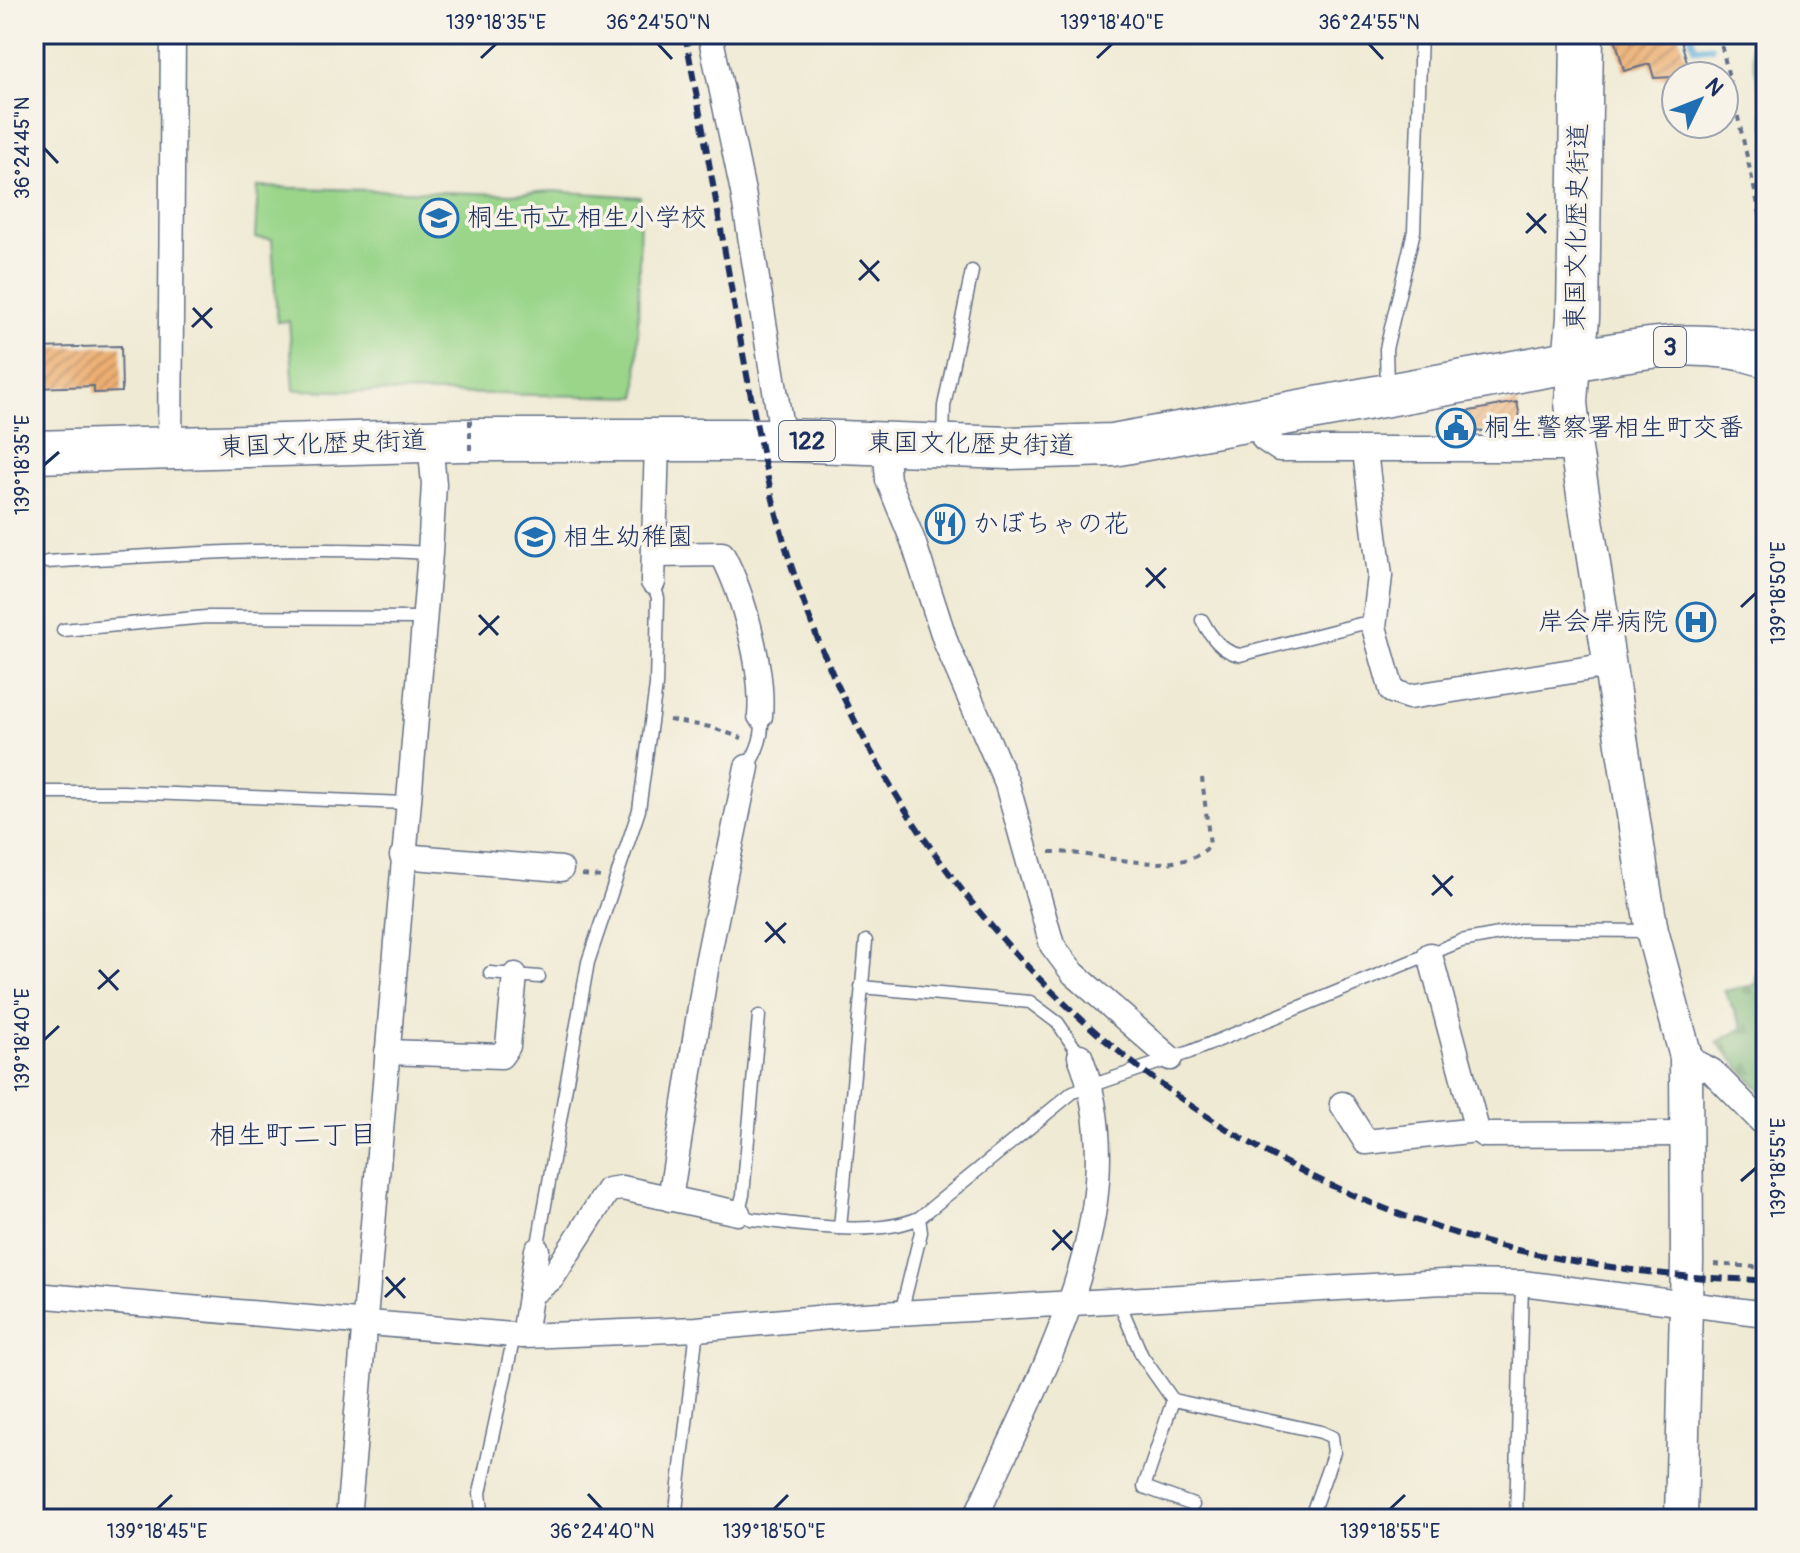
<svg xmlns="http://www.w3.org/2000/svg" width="1800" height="1553" viewBox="0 0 1800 1553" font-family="Pangolin,'Klee One',sans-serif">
<defs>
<pattern id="forest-firs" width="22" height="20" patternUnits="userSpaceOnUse" patternTransform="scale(2)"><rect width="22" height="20" fill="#7bb676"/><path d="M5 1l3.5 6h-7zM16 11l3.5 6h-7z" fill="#649464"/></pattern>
<pattern id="building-hatch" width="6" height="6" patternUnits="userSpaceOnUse" patternTransform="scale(2)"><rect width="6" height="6" fill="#edae71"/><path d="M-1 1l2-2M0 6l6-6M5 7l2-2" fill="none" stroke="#bf8e60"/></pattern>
</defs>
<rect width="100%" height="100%" fill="#f7f3e8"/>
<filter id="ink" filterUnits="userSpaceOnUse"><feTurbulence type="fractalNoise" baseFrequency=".0125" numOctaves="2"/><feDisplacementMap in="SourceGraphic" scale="16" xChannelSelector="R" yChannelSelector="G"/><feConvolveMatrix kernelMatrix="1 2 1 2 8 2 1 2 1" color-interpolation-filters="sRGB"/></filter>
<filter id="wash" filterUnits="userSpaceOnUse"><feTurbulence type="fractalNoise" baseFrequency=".006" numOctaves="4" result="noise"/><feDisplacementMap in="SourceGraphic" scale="32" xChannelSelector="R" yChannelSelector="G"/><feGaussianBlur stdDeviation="1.8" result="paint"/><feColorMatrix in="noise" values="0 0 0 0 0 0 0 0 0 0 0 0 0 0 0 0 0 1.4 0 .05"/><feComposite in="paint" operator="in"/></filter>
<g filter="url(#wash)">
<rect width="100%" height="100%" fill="#efead3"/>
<!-- grass -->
<polygon fill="#9ad58a" stroke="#5a8274" stroke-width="2" points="258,187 511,194 552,191 640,197 637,397 294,390 289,321 277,322 272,239 255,238"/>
<!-- forest -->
<g fill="url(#forest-firs)" stroke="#4b726a" stroke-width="2">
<polygon points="1749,34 1766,34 1766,129"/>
<polygon points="1766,916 1766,1097 1717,1042 1743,1028 1724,991 1755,985"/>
</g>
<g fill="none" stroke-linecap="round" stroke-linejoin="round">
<!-- stream -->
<polyline stroke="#63aedb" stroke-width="7" points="1691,34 1695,49 1711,47"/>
</g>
<g id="blocks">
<!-- building -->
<g fill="url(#building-hatch)">
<polygon points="1614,34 1679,34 1691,76 1654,78 1650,64 1624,71"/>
<polygon points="121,346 122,392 94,393 94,386 34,388 34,348"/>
<polygon points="1517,402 1522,427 1453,434 1449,415"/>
</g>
</g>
</g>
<g filter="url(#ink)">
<use href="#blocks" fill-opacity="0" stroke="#657087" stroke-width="2"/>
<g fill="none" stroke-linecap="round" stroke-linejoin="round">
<!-- service casing -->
<g stroke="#657087" stroke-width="15">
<g id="service">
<polyline points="1387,387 1386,349 1414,231 1421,34"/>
<polyline points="943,438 944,406 972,271"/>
<path d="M47 562C174 554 303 545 430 553"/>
<path d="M1202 620C1210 635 1221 652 1240 655L1360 624 1374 627"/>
<polyline points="63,630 206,617 423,618"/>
<path d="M747 767C756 754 766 732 760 716"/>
<polyline points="34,792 123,792 406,803"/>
<polyline points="490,973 539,977"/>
<polyline points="861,987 1030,1002 1058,1023 1080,1056"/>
<path d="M759 1016 743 1195 738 1213 751 1219C800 1224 873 1238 919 1218"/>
<polyline points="840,1228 866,941"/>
<polyline points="537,1250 588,962 639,810 656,686 658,598 653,582"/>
<polyline points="1118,1300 1142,1356 1173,1400 1321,1432 1332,1437 1334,1452 1310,1519"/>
<polyline points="901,1313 921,1232 919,1218 1073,1092 1190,1052 1461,941 1521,930 1652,931"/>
<polyline points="1173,1400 1144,1487 1193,1505"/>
<polyline points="483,1519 480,1493 514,1336"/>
<polyline points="675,1519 697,1329"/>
<polyline points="1516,1519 1522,1283"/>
</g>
</g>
<!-- minor casing -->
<g stroke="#657087" stroke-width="27">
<g id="minor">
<polyline points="710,34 743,192 783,440"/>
<polyline points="1258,416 1264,439 1279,449 1576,449"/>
<polyline points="885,443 888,480 913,541 946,643 1007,784 1052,945 1073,973 1170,1058"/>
<polyline points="170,450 173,34"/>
<polyline points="1365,451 1380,576 1374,627 1392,691 1409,697 1610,665"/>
<path d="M655 555 722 554C744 595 764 671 760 716"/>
<polyline points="653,582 657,442"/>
<polyline points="402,856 561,869"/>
<polyline points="387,1052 501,1056 508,1046 515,975"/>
<polyline points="1686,1057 1712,1071 1766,1126"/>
<polyline points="1342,1104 1366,1142 1477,1130 1430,955"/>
<polyline points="1477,1130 1484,1135 1687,1134"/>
<polyline points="670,1199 707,963 747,767"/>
<polyline points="34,1295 524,1336 697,1329 828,1317 1443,1282 1522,1283 1766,1314"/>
<polyline points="530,1295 552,1278 608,1190 622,1188 738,1213"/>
<polyline points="524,1336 537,1250"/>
<polyline points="348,1519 430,553 434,484 430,441"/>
<path d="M975 1519C1037 1379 1140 1211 1080 1056"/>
</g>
</g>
<!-- tertiary casing -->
<g stroke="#657087" stroke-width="35">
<polyline id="tertiary" points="1574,361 1571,402 1576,449 1642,872 1652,931 1686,1057 1687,1261 1681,1519"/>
</g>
<!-- primary casing -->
<g stroke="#657087" stroke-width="43">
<path id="primary" d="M1574 361C1636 348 1704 336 1766 357"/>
</g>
<!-- trunk casing -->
<g stroke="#657087" stroke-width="45">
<polyline id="trunk" points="34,452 459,440 783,440 1009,448 1113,445 1574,361 1578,318 1582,34"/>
</g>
<!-- path -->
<g stroke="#657087" stroke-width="4" stroke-dasharray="6 6" stroke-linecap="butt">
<polyline points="1719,34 1766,240"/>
<polyline points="669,720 710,727 742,738"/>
<path d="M1050 852C1093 850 1179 882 1210 845L1202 778"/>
<polyline points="582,875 601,877"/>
<polyline points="1714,1264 1766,1268"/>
</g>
<!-- service -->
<use href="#service" stroke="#fff" stroke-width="12"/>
<!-- minor -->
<use href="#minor" stroke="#fff" stroke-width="24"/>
<!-- tertiary -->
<use href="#tertiary" stroke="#fff" stroke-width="32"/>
<!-- primary -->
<use href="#primary" stroke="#fff" stroke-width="40"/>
<!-- trunk -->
<use href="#trunk" stroke="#fff" stroke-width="42"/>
<!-- rail -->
<path stroke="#1b2f5e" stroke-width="6" stroke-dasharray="12 6" stroke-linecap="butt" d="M685 34C703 128 720 222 736 316 754 412 770 510 804 603 917 915 1169 1157 1492 1244 1554 1260 1619 1269 1683 1276 1710 1279 1739 1278 1766 1281"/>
<!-- path-bridge -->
<polyline stroke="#657087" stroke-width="4" stroke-dasharray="6 6" stroke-linecap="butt" points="470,450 470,415"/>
</g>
</g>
<!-- ticks -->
<path fill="none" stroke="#1b2f5e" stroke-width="3" d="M658 44 672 59M1369 44 1383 59M481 58 496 44M1097 58 1112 44M44 148 58 163M1527 213 1546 233M1526 233 1546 214M860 260 879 281M859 280 879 261M193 308 212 328M192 327 212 308M44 465 59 452M1146 568 1165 588M1146 587 1166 568M1741 607 1756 593M479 615 498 635M479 635 499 616M1433 875 1452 896M1432 895 1453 876M766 922 785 943M765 942 786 923M99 970 118 990M98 989 119 970M44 1040 59 1026M1741 1181 1756 1168M1053 1230 1072 1250M1052 1250 1072 1231M386 1277 405 1298M385 1297 405 1278M588 1494 602 1509M157 1509 172 1495M774 1509 788 1495M1390 1509 1405 1495"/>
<!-- icons -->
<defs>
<g id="school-ring" transform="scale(2)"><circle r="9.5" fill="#f7f3e8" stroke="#1f6fb2" stroke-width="1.5"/><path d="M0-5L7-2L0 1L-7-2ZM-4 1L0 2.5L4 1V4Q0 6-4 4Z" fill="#1f6fb2"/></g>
<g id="civic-ring" transform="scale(2)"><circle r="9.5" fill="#f7f3e8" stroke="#1f6fb2" stroke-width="1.5"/><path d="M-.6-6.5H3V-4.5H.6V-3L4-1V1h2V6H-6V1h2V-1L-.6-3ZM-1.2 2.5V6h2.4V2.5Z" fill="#1f6fb2"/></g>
<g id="restaurant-ring" transform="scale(2)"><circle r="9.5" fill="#f7f3e8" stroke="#1f6fb2" stroke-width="1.5"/><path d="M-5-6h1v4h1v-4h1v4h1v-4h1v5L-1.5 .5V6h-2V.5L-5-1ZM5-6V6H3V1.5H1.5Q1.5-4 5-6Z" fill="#1f6fb2"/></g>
<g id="hospital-ring" transform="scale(2)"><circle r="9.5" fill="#f7f3e8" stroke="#1f6fb2" stroke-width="1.5"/><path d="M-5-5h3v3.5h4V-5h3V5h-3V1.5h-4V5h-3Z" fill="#1f6fb2"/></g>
</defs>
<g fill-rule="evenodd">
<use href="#school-ring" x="439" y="218"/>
<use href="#civic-ring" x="1456" y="428"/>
<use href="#restaurant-ring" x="945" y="524"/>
<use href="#school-ring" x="535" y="537"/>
<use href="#hospital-ring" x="1696" y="622"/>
</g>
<g text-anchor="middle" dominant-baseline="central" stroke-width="7" stroke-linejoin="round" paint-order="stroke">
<!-- shield labels -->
<g fill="#f7f3e8" stroke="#5d6a87" stroke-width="2">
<rect x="1654" y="327" width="32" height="40" rx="6"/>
<rect x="779" y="421" width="56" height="40" rx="6"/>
</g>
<g font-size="24" font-weight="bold" fill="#1b2f5e">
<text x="1670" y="347">3</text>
<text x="807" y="441">122</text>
</g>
<!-- poi labels -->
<g font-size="26" fill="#1b2f5e" stroke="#f7f3e8" text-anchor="start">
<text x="467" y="218">桐生市立 相生小学校</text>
<text x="1484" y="428">桐生警察署相生町交番</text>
<text x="973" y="524">かぼちゃの花</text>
<text x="563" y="537">相生幼稚園</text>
<text x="1668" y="622" text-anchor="end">岸会岸病院</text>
</g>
<!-- street labels -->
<g font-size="26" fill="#1b2f5e" stroke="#f7f3e8">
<text transform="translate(1577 227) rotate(-89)">東国文化歴史街道</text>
<text transform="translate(323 444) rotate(-2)">東国文化歴史街道</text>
<text transform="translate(971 444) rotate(1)">東国文化歴史街道</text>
</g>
<!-- neighbourhood labels -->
<g font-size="28" fill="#1b2f5e" stroke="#f7f3e8">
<text x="293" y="1135">相生町二丁目</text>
</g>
</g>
<!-- margin -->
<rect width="1800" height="1553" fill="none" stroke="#f7f3e8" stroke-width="88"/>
<!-- north arrow -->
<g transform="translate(1700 100) rotate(47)"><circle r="38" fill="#f7f3e8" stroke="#9fa5b1" stroke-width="2"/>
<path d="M0-6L14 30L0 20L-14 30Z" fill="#1f6fb2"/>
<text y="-12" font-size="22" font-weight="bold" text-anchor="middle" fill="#1b2f5e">N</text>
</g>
<rect x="44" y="44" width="1712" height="1465" fill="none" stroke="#1b2f5e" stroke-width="3"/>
<g font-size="20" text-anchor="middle" fill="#1b2f5e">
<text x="496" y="29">139°18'35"E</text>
<text x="658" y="29">36°24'50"N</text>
<text x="1112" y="29">139°18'40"E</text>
<text x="1369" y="29">36°24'55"N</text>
<text transform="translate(22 148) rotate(-90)" y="7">36°24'45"N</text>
<text transform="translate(22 465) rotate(-90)" y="7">139°18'35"E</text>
<text transform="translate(1778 593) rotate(-90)" y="7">139°18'50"E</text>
<text transform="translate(22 1040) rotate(-90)" y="7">139°18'40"E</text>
<text transform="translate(1778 1168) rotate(-90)" y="7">139°18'55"E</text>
<text x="157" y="1538">139°18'45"E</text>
<text x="602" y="1538">36°24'40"N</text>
<text x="774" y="1538">139°18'50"E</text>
<text x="1390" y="1538">139°18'55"E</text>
</g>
</svg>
